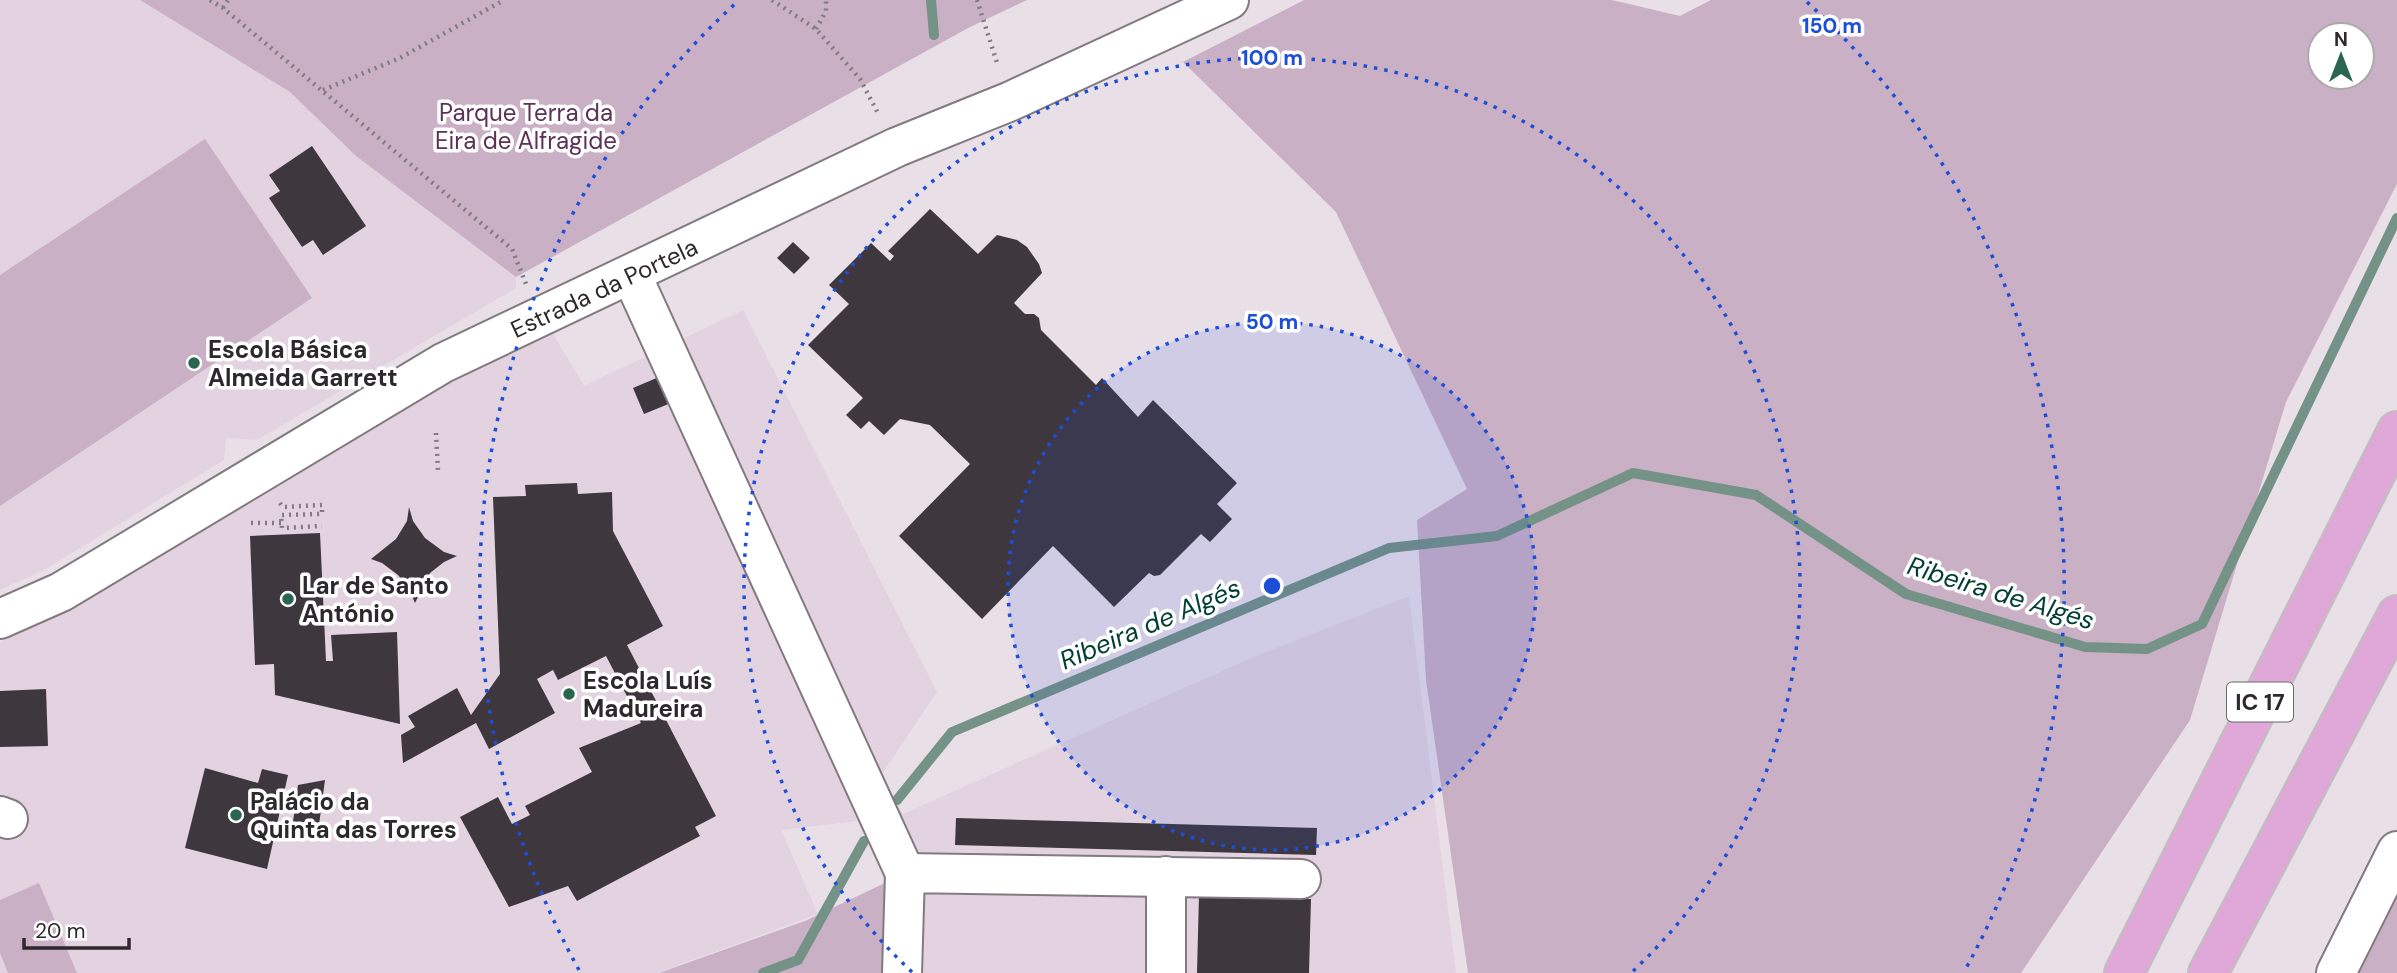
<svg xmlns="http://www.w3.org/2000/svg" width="2397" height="973" viewBox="0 0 2397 973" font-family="'DM Sans',sans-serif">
<rect width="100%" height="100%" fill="#e9dfe7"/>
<!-- built -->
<g fill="#e3d3e0">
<polygon points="0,0 140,0 290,92 356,156 516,277 516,288 257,440 226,438 224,460 44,570 0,590"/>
<polygon points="743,310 937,692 882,774 903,814 1251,658 1409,596 1456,973 887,973 887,882 857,821 781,830 818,914 657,973 0,973 0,643 547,324 584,386"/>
</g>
<!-- green -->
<g fill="#c9b0c5" fill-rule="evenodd">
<polygon points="140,0 1027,0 970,27 516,277 356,156 290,92"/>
<path d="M1304 0H1612L1680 16 1711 0H2397V184L2286 402 2190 720 2021 973H1468L1426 680 1417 520 1467 489 1336 212 1183 62ZM2320 35H2362V77H2320Z"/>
<polygon points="205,139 312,298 0,506 0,275"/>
<polygon points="2397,874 2397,973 2348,973"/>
<polygon points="887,882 887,973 659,973 805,921"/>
<polygon points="39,883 77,973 8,973 0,953 0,900"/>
</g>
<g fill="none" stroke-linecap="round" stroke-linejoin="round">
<!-- stream -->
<g stroke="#759286" stroke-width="10">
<polyline points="931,0 934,35"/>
<polyline points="897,800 952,732 1389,548 1497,536 1633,473 1756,495 1906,594 2085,647 2147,649 2202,624 2397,218"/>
<polyline points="763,973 798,960 864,841"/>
</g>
</g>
<!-- building -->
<g fill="#3f373e">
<polygon points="312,146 366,226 323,255 313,240 302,247 269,198 280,191 269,175"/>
<polygon points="930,209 978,254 997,235 1017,240 1027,247 1039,264 1042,273 1014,303 1025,314 1034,314 1039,318 1041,330 1096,385 1102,378 1138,417 1153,400 1237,483 1217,504 1232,519 1210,542 1201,534 1160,575 1154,576 1149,573 1114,607 1053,546 982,619 899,536 970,464 930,425 900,419 884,435 869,421 861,429 846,415 863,398 808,345 849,304 829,285 871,243 890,261 894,256 888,251"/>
<polygon points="793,242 810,258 794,274 777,258"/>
<polygon points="659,377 671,403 644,414 633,388"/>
<polygon points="577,483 578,494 612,492 613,531 663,626 627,645 716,816 695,827 700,836 577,901 568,886 509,907 460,817 498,797 512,824 530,815 525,806 592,772 579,748 641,723 606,656 558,680 553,670 537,679 555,713 489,749 476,723 403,763 401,735 415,727 408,716 457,688 471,715 500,674 493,497 526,496 525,485"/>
<polygon points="409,507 413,521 425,538 444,552 457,556 444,562 430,573 415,603 409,589 398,575 382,563 371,559 396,539 407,521"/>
<polygon points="320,533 326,661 333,661 331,635 397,632 400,724 275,695 274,664 255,665 250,536"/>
<polygon points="46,689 48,746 0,747 0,691"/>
<polygon points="205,768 258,783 262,769 288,775 267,869 185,848"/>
<polygon points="325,780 319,825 293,822 298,785"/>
<polygon points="956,818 1317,828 1316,855 955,845"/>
<polygon points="1199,895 1311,899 1309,973 1197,973"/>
</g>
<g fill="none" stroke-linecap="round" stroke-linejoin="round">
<!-- minor casing -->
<g stroke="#837a81" stroke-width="42">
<g id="minor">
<polyline points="632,276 905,873"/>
<polyline points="0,619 61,592 443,363 897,147 1011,101 1229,0"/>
<polyline points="0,816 8,819"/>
<polyline points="902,973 905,873 1301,879"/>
<polyline points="1166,973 1166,876"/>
<polyline points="2336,973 2397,851"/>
</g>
</g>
<!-- highway casing -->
<g stroke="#c0bebf" stroke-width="42">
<g id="highway">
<polyline points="2124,973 2397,431"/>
<polyline points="2208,973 2397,615"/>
</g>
</g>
<!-- path -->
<g stroke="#827b80" stroke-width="4.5" stroke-dasharray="2 5" stroke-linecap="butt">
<polyline points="210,0 223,8 512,249 526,284"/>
<polyline points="772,0 816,29 860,79 879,115"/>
<polyline points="977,0 998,66"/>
<polyline points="223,8 228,0"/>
<polyline points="816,29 826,11 826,0"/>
<polyline points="323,90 400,58 504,0"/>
<polyline points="436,433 438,471"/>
<polyline points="280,503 283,507 322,505 322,514 281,515 282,528 322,526"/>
<polyline points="251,523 282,523"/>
</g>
<!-- minor -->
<use href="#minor" stroke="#fff" stroke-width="38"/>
<!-- highway -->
<use href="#highway" stroke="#e0a8d8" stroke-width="38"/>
</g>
<!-- distance rings -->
<circle cx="1272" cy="586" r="264" fill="#1d4ed8" fill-opacity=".12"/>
<g fill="none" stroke="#1d4ed8" stroke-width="3.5" stroke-dasharray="3.5 7">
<circle cx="1272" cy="586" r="264"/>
<path d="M912 972A528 528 0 1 1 1632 972"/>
<path d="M579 970A792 792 0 0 1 737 2M1807 2A792 792 0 0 1 1965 970"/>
</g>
<!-- markers -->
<g fill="#296550" stroke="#fff" stroke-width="2.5">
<circle cx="194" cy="363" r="7"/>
<circle cx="288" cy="599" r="7"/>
<circle cx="569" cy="694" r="7"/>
<circle cx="236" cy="815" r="7"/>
</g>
<g text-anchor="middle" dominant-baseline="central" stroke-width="7" stroke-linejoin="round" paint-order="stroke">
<!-- shield labels -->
<rect fill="#fff" stroke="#6b686b" stroke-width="2" x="2227" y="682.5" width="66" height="39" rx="5"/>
<g font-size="23" font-weight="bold" fill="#2c282b">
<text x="2260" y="702">IC 17</text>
</g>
<!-- park labels -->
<g font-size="24" fill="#5c3157" stroke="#fff">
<text x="526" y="112">Parque Terra da<tspan x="526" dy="28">Eira de Alfragide</tspan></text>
</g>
<!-- street labels -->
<g font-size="24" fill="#2c282b" stroke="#fff">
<text transform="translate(604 288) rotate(-25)">Estrada da Portela</text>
</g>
<!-- poi labels -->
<g font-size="24" font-weight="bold" fill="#2c282b" stroke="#fff" text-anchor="start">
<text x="208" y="349">Escola Básica<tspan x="208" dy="28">Almeida Garrett</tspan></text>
<text x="302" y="585">Lar de Santo<tspan x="302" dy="28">António</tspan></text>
<text x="583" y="680">Escola Luís<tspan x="583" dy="28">Madureira</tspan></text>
<text x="250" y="801">Palácio da<tspan x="250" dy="28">Quinta das Torres</tspan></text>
</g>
<!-- water labels -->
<g font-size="26" font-style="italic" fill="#013f2e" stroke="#fff">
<text transform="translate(2001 593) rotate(17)">Ribeira de Algés</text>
<text transform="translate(1150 624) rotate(-23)">Ribeira de Algés</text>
</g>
</g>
<circle cx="1272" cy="586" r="10" fill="#1d4ed8" stroke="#fff" stroke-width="3.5"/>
<g font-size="21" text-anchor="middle" font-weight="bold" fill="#1d4ed8" stroke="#fff" stroke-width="7" stroke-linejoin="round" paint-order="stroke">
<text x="1832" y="33">150 m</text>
<text x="1272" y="65">100 m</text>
<text x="1272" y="329">50 m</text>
</g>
<!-- north arrow -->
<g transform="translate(2341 56)"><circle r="33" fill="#ffffff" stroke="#aba9aa" stroke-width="2"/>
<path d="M0-5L12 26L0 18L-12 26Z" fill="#296550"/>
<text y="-10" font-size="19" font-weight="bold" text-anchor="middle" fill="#2c282b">N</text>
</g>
<!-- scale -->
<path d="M24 938v10h105v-10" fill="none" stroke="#2c282b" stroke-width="3.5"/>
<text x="35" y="938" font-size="21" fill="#2c282b" stroke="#ffffff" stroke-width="5" paint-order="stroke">20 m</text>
</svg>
